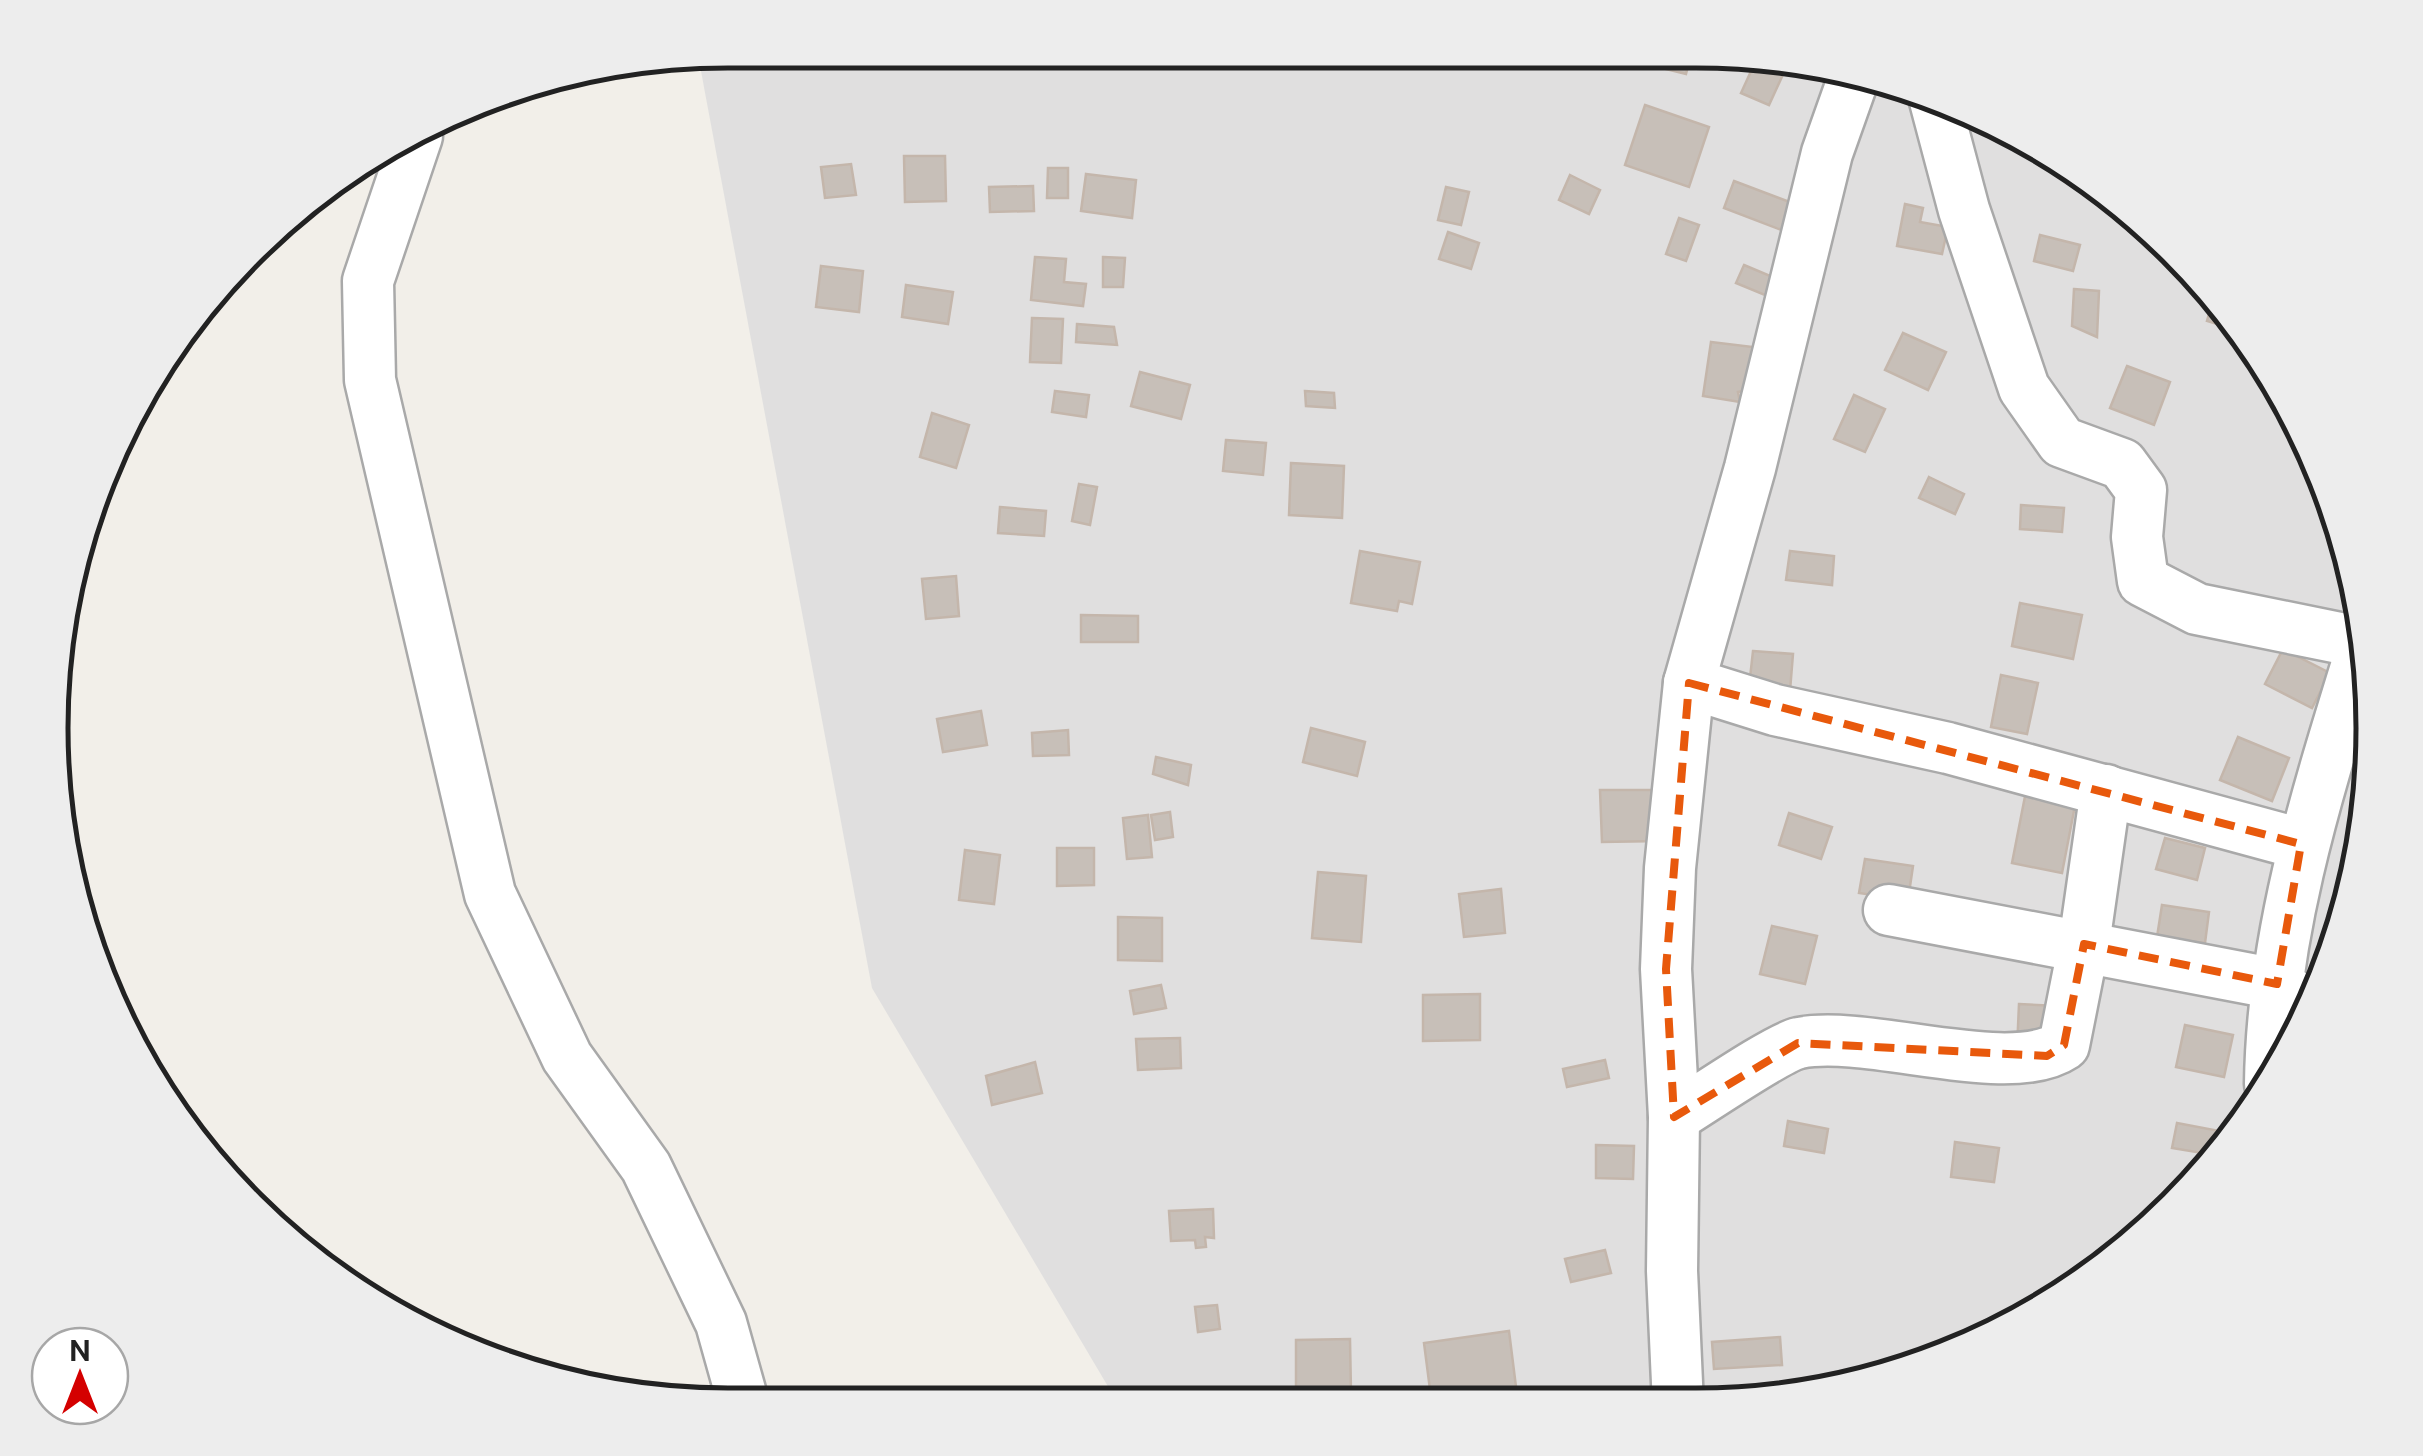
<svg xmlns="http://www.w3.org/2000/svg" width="2423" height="1456" viewBox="0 0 2423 1456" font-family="'Public Sans',sans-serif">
<rect width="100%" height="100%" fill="#f2efe9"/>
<!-- residential -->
<polygon fill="#e0dfdf" points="728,50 1740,51 1913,86 2072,165 2175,249 2259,352 2322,469 2360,596 2373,729 2360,861 2321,988 2258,1105 2142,1237 2033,1315 1871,1383 1740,1405 1119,1405 872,988 698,55"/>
<!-- building -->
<g fill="#c7bfb8" stroke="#c4b6ab" stroke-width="2.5">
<polygon points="1530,51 1574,51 1567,67"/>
<polygon points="1637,51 1692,51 1686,74 1634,61"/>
<polygon points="1758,56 1786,68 1769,105 1741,93"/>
<polygon points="1645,105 1709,127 1689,187 1625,165"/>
<polygon points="904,156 945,156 946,201 905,202"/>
<polygon points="851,164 856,195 825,198 821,167"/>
<polygon points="1048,168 1068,168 1068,198 1047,198"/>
<polygon points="1086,174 1136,180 1132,218 1081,211"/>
<polygon points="1570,175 1600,190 1589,214 1559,200"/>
<polygon points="1734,181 1795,204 1784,231 1724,208"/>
<polygon points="1033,186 1034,211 990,212 989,187"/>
<polygon points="1446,187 1469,192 1461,225 1438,220"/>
<polygon points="1905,204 1923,208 1920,222 1948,227 1942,254 1897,246"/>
<polygon points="1679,218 1699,225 1686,261 1666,254"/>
<polygon points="1448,232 1479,243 1471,269 1439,259"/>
<polygon points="2040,235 2080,245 2073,271 2034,261"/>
<polygon points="1035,257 1066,259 1064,282 1086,284 1083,306 1031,300"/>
<polygon points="1103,257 1125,258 1123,287 1103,287"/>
<polygon points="1744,265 1780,280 1772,298 1736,283"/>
<polygon points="821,266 863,271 859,312 816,307"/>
<polygon points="906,285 953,292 948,324 902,317"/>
<polygon points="2074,289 2099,291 2097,337 2072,326"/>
<polygon points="2214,296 2232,319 2230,328 2207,321"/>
<polygon points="1032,318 1063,319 1061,363 1030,362"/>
<polygon points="1077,324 1114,327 1117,345 1076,342"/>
<polygon points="1903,333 1946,352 1928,390 1885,370"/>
<polygon points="1711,342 1753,347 1747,390 1738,392 1740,402 1703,396"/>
<polygon points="2127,366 2170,382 2154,425 2110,408"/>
<polygon points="1140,372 1190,385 1181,419 1131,406"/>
<polygon points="1055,391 1089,395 1086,417 1052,412"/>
<polygon points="1305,391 1334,393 1335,408 1306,406"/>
<polygon points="1854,395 1885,409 1865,452 1834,439"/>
<polygon points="932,413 969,425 956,468 920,457"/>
<polygon points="1226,440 1266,443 1263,475 1223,471"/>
<polygon points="1291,463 1344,466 1342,518 1289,515"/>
<polygon points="1929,477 1964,494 1955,514 1919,498"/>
<polygon points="1079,484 1097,487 1090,525 1072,521"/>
<polygon points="2021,505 2064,508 2062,532 2020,529"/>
<polygon points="1000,507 1046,511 1044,536 998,533"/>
<polygon points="1360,551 1420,562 1412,604 1399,601 1397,611 1351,603"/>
<polygon points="1790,551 1834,556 1832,585 1786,580"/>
<polygon points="956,576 959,616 926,619 922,579"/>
<polygon points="2020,603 2082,615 2073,659 2012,646"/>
<polygon points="1081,615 1138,616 1138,642 1081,642"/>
<polygon points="2283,649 2330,673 2312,708 2265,684"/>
<polygon points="1753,651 1793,654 1790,691 1749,687"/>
<polygon points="2001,675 2038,683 2027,734 1991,727"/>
<polygon points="981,711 987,745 943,752 937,719"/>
<polygon points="1311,728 1365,742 1357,776 1303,762"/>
<polygon points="1068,730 1069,755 1033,756 1032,733"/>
<polygon points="2238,737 2289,758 2272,801 2220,780"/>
<polygon points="1156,757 1191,765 1188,785 1153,774"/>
<polygon points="2028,781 2078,790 2062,873 2012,863"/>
<polygon points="1600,790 1659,790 1661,841 1602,842"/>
<polygon points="1170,812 1173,837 1155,840 1151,815"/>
<polygon points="1789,813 1832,827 1821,859 1779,845"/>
<polygon points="1148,815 1152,857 1127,859 1123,818"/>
<polygon points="2165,838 2205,848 2197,880 2156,869"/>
<polygon points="1057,848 1094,848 1094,885 1057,886"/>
<polygon points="965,850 1000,855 994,904 959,900"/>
<polygon points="1865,859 1913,866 1908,900 1859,893"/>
<polygon points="1318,872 1366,876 1361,942 1312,938"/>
<polygon points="1501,889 1505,933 1464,937 1459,894"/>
<polygon points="2162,905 2209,912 2205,943 2157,937"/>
<polygon points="1118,917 1162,918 1162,961 1118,960"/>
<polygon points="1772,926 1817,936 1805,984 1760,974"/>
<polygon points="1161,985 1166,1008 1134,1014 1130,991"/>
<polygon points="1480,994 1480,1040 1423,1041 1423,995"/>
<polygon points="2019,1004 2057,1006 2054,1051 2017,1049"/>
<polygon points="2185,1025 2233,1035 2224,1077 2176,1067"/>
<polygon points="1180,1038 1181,1068 1138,1070 1136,1039"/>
<polygon points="1605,1060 1609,1078 1567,1087 1563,1069"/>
<polygon points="1035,1062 1042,1093 992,1105 986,1076"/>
<polygon points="1788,1121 1828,1129 1824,1153 1784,1146"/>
<polygon points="2177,1123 2230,1133 2214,1155 2172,1148"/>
<polygon points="1955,1142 1999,1148 1994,1182 1951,1177"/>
<polygon points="1596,1145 1634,1146 1633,1179 1596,1178"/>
<polygon points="1213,1209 1214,1238 1205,1237 1206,1247 1196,1248 1195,1240 1171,1241 1169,1211"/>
<polygon points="1605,1250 1611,1273 1571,1282 1565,1259"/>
<polygon points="1217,1305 1220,1329 1198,1332 1195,1307"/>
<polygon points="1509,1331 1517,1395 1432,1405 1424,1343"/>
<polygon points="1780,1337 1782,1365 1714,1369 1712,1342"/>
<polygon points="1350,1339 1351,1392 1296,1392 1296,1340"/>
</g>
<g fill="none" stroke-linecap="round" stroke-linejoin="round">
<!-- minor casing -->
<g stroke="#a9a9a9" stroke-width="55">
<g id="minor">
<polyline points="1934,97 1964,210 2024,388 2062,442 2122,464 2141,490 2137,537 2143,581 2197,609 2364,643"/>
<polyline points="417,136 368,281 370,380 490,894 567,1057 646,1167 721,1323 744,1405"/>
<polyline points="1689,683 1775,710 1948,748 2301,844"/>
<polyline points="1889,910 2277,984 2311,1007"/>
<path d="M2270 1084C2272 930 2319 787 2364 641"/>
<path d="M1674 1117C1699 1102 1777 1048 1799 1043 1869 1029 2009 1082 2064 1045L2084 944 2106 790"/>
<polyline points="1678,1405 1672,1271 1674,1117 1666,969 1670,868 1689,683 1750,468 1827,153 1855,74"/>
</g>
</g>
<!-- minor -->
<use href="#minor" stroke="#fff" stroke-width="50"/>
</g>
<!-- marked area -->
<path fill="none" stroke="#e8590c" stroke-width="8" stroke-dasharray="20 12" stroke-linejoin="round" d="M1689 683 2301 844 2277 984 2084 944 2064 1045 2047 1056 1798 1043 1674 1117 1666 969Z"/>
<!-- crop -->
<path d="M0 0H2423V1456H0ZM728 68H1696A660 660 0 0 1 2356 728V728A660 660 0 0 1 1696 1388H728A660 660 0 0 1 68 728V728A660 660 0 0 1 728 68Z" fill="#ededed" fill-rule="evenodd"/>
<path fill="none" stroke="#222" stroke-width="5" d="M728 68H1696A660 660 0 0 1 2356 728V728A660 660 0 0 1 1696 1388H728A660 660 0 0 1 68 728V728A660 660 0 0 1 728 68Z"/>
<!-- north arrow -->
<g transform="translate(80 1376)"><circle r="48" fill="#ffffff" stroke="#a7a7a7" stroke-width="2.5"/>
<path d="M0-8L18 38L0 25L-18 38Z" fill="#d40000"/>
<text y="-15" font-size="28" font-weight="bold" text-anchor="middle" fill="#222222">N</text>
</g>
</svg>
